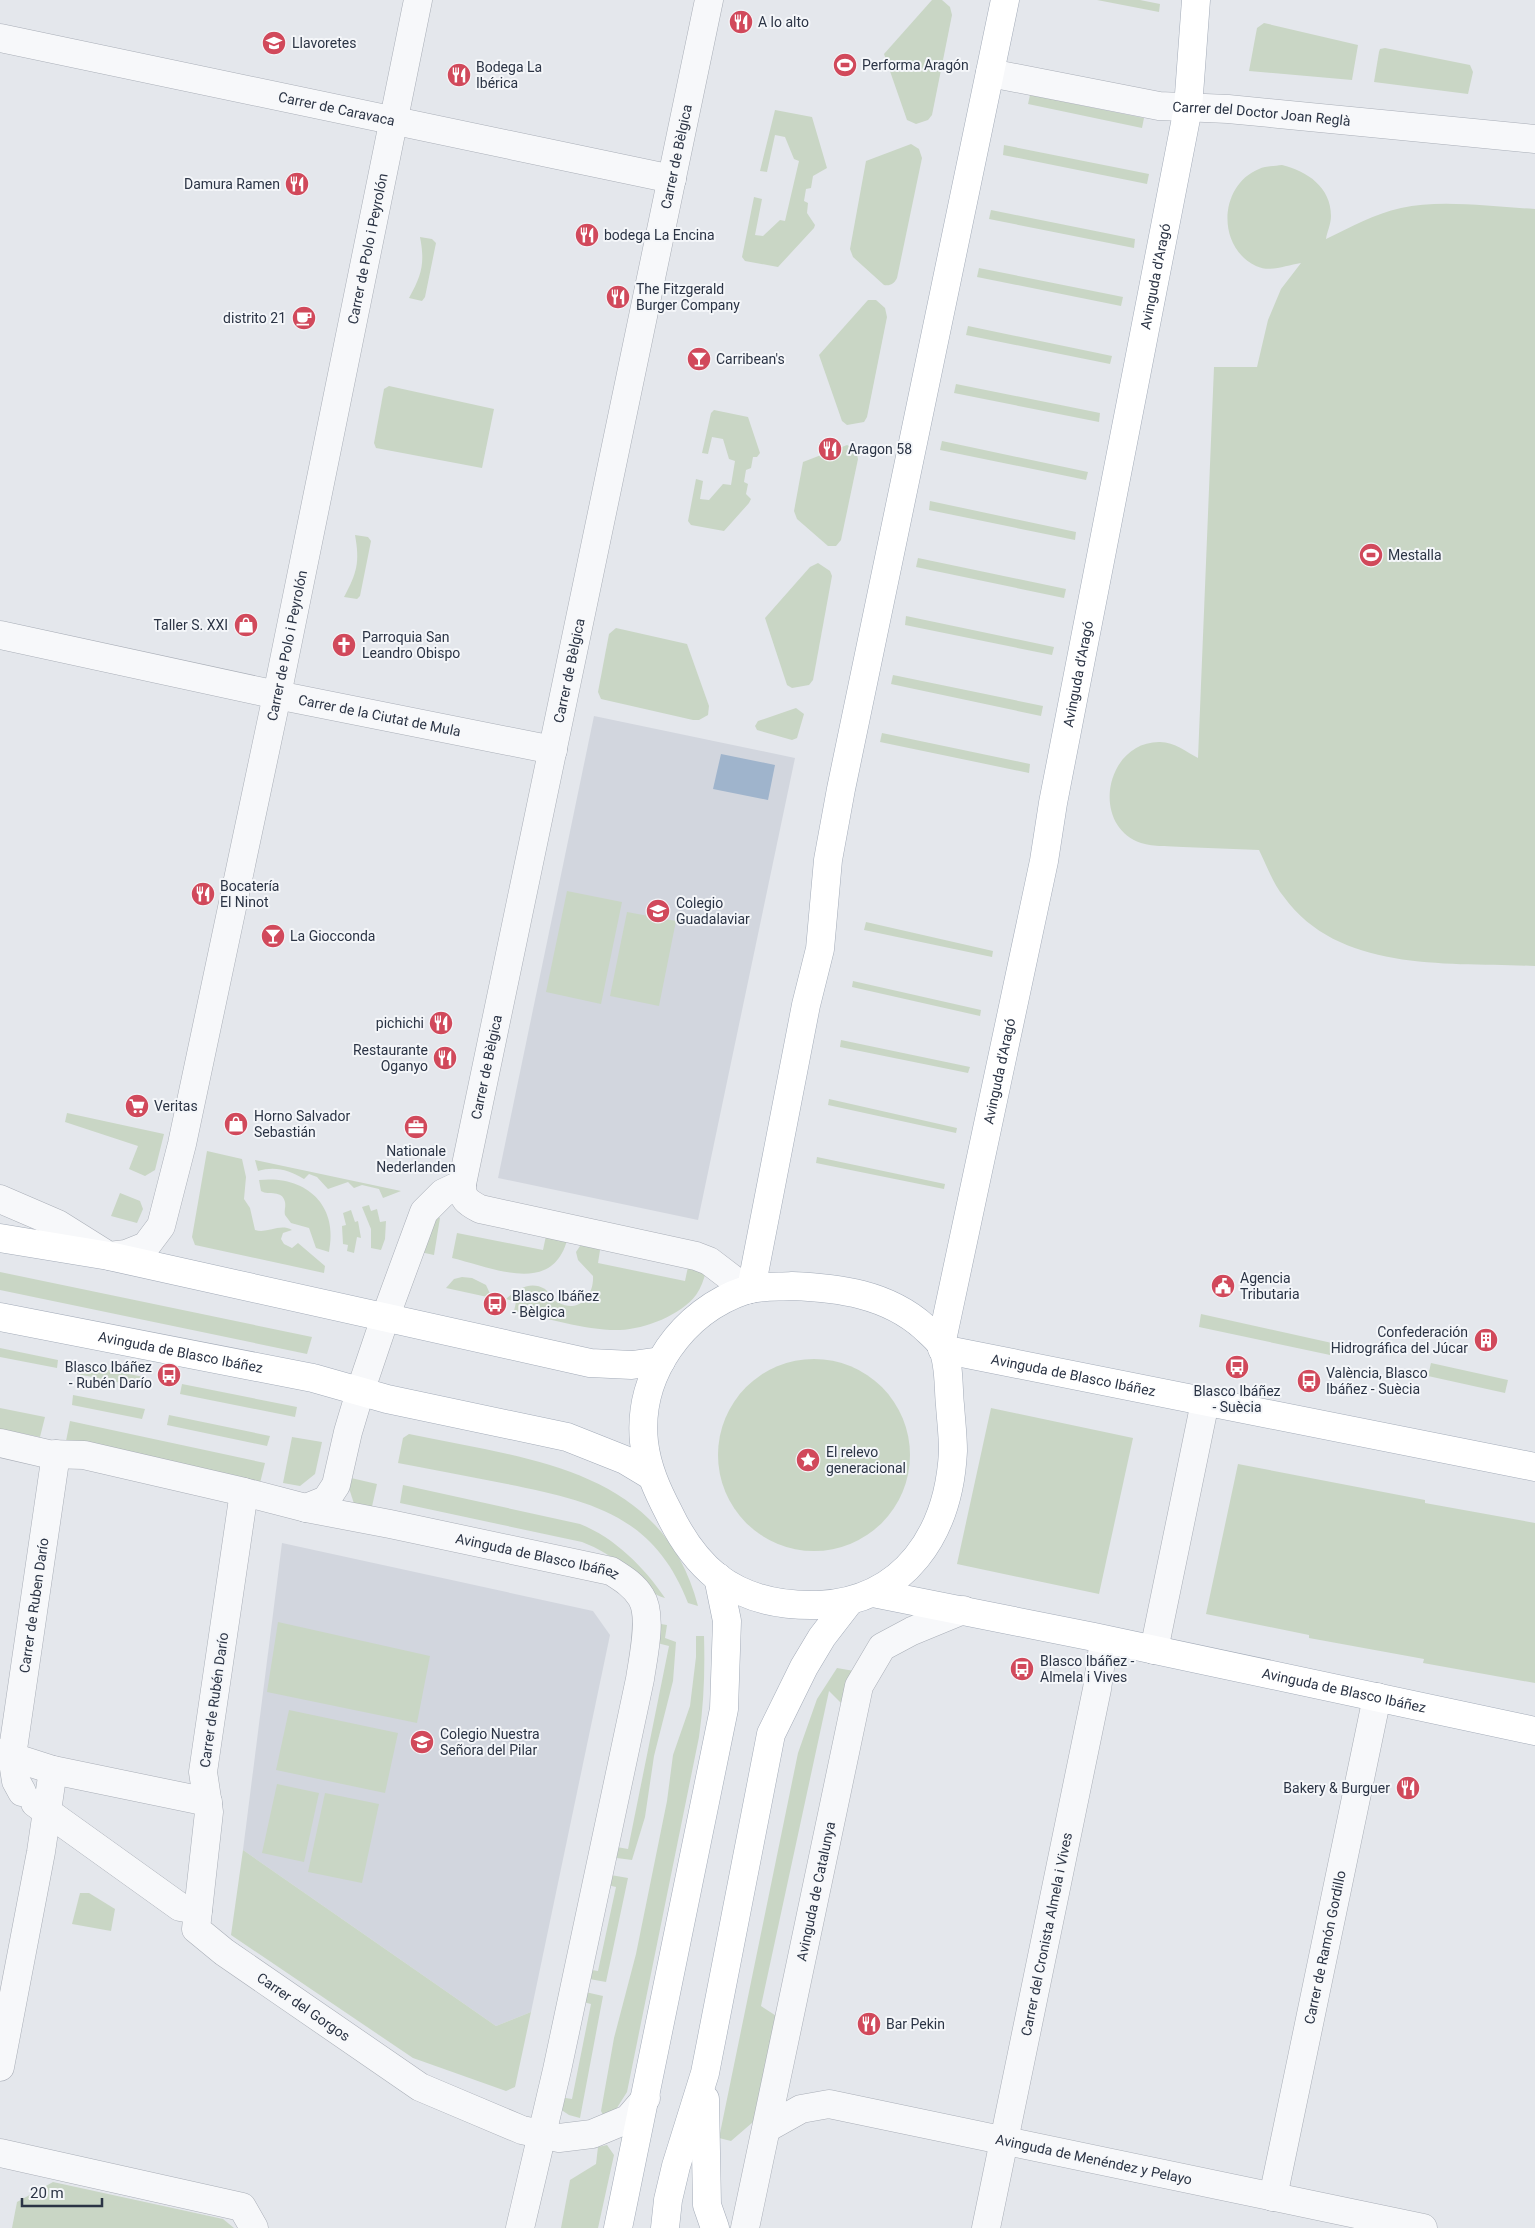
<svg xmlns="http://www.w3.org/2000/svg" width="1535" height="2228" viewBox="0 0 1535 2228" font-family="Roboto,sans-serif">
<rect width="100%" height="100%" fill="#e4e7ec"/>
<!-- built -->
<g fill="#d2d6de">
<polygon points="594,716 795,758 698,1220 498,1178"/>
<polygon points="282,1543 593,1611 610,1635 531,2012 496,2026 243,1850"/>
</g>
<!-- green -->
<g fill="#c9d6c5">
<polygon points="932,0 942,0 950,7 952,15 932,115 928,120 916,124 907,120 884,54"/>
<polygon points="1097,0 1140,0 1160,4 1159,12"/>
<polygon points="1264,23 1358,45 1352,80 1249,71 1257,28"/>
<polygon points="1385,48 1470,65 1473,72 1468,94 1374,82 1379,52 1380,49"/>
<polygon points="1030,95 1144,118 1142,128 1028,104"/>
<polygon points="775,110 812,117 827,168 813,176 811,188 806,189 804,201 808,203 807,213 815,225 814,228 778,267 745,261 742,257 754,197 762,199 755,235 763,236 780,220 785,221 799,161 794,159 785,137 775,135 767,172 760,171"/>
<path d="M911 144 919 149 922 158 897 278C894 284 890 286 884 285L853 257 850 249 866 161Z"/>
<polygon points="1004,145 1149,174 1147,184 1003,155"/>
<path d="M1282 165C1307 171 1331 187 1331 216 1331 224 1327 232 1326 239 1351 227 1374 214 1401 208 1441 199 1493 207 1535 209V966C1451 962 1340 974 1284 897 1273 884 1267 866 1259 850 1234 849 1208 848 1183 847 1170 846 1154 847 1141 843 1089 825 1106 741 1160 742 1175 742 1186 752 1198 758L1214 367H1257L1268 320 1281 289 1301 263C1286 265 1271 273 1256 266 1216 247 1219 185 1259 169 1265 166 1275 166 1282 165Z"/>
<polygon points="991,210 1135,239 1134,248 989,219"/>
<path d="M420 237 432 239 436 243 425 297 422 301 409 298C422 275 425 263 420 237Z"/>
<polygon points="979,268 1123,297 1121,306 977,277"/>
<polygon points="868,300 876,300 885,308 887,317 867,417 864,422 847,425 842,421 819,355"/>
<polygon points="968,326 1112,356 1110,364 966,335"/>
<polygon points="956,384 1100,413 1099,422 954,393"/>
<polygon points="389,386 494,409 482,468 376,448 374,443 384,389"/>
<polygon points="714,410 748,417 760,453 757,457 753,457 751,468 746,470 744,482 748,484 746,494 751,499 749,503 724,531 691,525 688,521 696,479 703,481 700,499 709,500 723,484 731,485 735,461 729,459 723,439 712,437 708,454 702,453 711,413"/>
<polygon points="942,441 1088,472 1086,480 940,450"/>
<polygon points="847,445 856,450 858,459 841,540 836,546 828,546 797,519 794,511 803,462"/>
<polygon points="930,501 1076,532 1075,540 929,510"/>
<path d="M355 535 368 537 371 541 360 596 357 599 344 597C357 573 360 562 355 535Z"/>
<polygon points="918,558 1066,589 1064,598 916,567"/>
<polygon points="818,563 830,571 832,576 813,680 809,685 792,688 787,685 765,618 810,567"/>
<polygon points="906,616 1054,647 1052,655 905,625"/>
<polygon points="616,628 687,644 709,706 708,715 699,720 693,720 601,699 598,692 609,634"/>
<polygon points="893,675 1043,706 1041,716 891,684"/>
<polygon points="796,708 804,714 797,738 792,740 757,730 755,726 758,721"/>
<polygon points="882,733 1030,764 1029,773 880,742"/>
<polygon points="567,891 622,902 601,1004 546,992"/>
<polygon points="627,912 676,921 659,1006 610,996"/>
<polygon points="866,922 993,951 992,957 864,930"/>
<polygon points="853,981 981,1010 980,1016 852,987"/>
<polygon points="841,1040 970,1067 968,1073 840,1047"/>
<polygon points="829,1099 957,1128 956,1133 828,1105"/>
<polygon points="67,1113 164,1134 155,1170 145,1176 129,1169 138,1146 65,1122"/>
<path d="M207 1151 242 1159 246 1177 244 1199 250 1208 255 1230C268 1234 279 1223 292 1230L283 1233 281 1239 284 1244 292 1248 298 1243 325 1266 324 1273 195 1245 192 1237Z"/>
<polygon points="817,1157 945,1184 944,1189 816,1163"/>
<path d="M255 1160 401 1191 383 1198 379 1189 362 1185 354 1188 348 1182 328 1189 317 1177 309 1174 304 1179C289 1170 275 1166 258 1171Z"/>
<path d="M259 1180C306 1175 339 1205 329 1252L316 1248 309 1228 291 1223 285 1215C284 1210 286 1207 285 1202 282 1189 269 1196 261 1191Z"/>
<polygon points="120,1193 140,1201 143,1209 137,1223 111,1216"/>
<polygon points="369,1205 371,1211 377,1209 380,1222 386,1221 385,1239 381,1250 371,1248 371,1229 362,1207"/>
<polygon points="351,1210 355,1222 358,1221 361,1238 357,1237 354,1253 347,1251 348,1245 343,1244 342,1226 346,1225 343,1213"/>
<polygon points="435,1214 440,1218 434,1255 420,1252"/>
<path d="M547 1231 568 1236C555 1297 494 1268 452 1258L457 1233 543 1250Z"/>
<path d="M584 1240 601 1244 598 1263 685 1281 689 1262 706 1271C704 1279 701 1288 696 1295 681 1315 645 1329 620 1330 587 1331 547 1318 514 1311L516 1302 506 1299C516 1290 530 1280 545 1289 550 1293 552 1300 559 1303 579 1313 594 1296 593 1276L578 1260 576 1252Z"/>
<polygon points="0,1272 312,1337 307,1354 0,1290"/>
<polygon points="462,1277 472,1278 486,1285 492,1298 446,1288 454,1279"/>
<polygon points="1201,1314 1332,1343 1330,1355 1199,1327"/>
<polygon points="0,1348 58,1360 57,1368 0,1357"/>
<circle cx="814" cy="1455" r="96"/>
<polygon points="1431,1363 1508,1380 1505,1393 1428,1376"/>
<polygon points="79,1364 144,1377 142,1387 77,1374"/>
<polygon points="182,1384 297,1407 295,1417 180,1394"/>
<polygon points="73,1395 145,1409 142,1419 72,1405"/>
<polygon points="0,1408 45,1417 40,1437 0,1429"/>
<polygon points="991,1408 1133,1438 1099,1594 957,1564"/>
<polygon points="169,1415 270,1436 267,1446 167,1425"/>
<polygon points="70,1421 265,1463 260,1483 66,1441"/>
<path d="M409 1434C526 1459 662 1467 698 1606L688 1603C654 1515 591 1501 507 1484 471 1477 435 1470 398 1463L403 1438Z"/>
<polygon points="292,1437 322,1442 315,1474 300,1486 283,1483"/>
<polygon points="1238,1464 1425,1500 1425,1503 1535,1523 1535,1683 1423,1663 1424,1659 1309,1638 1309,1635 1206,1614"/>
<polygon points="351,1478 377,1484 371,1511 355,1507 349,1488"/>
<path d="M403 1485 580 1524C615 1538 644 1567 665 1598 647 1593 640 1579 626 1568 613 1557 598 1548 582 1542L400 1503Z"/>
<polygon points="278,1622 430,1656 417,1723 267,1692"/>
<polygon points="654,1623 667,1625 665,1638 676,1642 673,1681 654,1756 645,1817 632,1860 609,1857 611,1846 628,1849 669,1646 653,1642"/>
<path d="M696 1636H704C705 1670 704 1703 699 1737L627 2092 615 2111 604 2117 601 2111 614 2038 636 1954 667 1801 673 1755 690 1706 696 1657Z"/>
<polygon points="837,1668 854,1671 846,1708 829,1691 761,2006 781,2019 760,2116 731,2141 719,2138 798,1753 817,1699"/>
<polygon points="289,1710 398,1733 385,1793 276,1770"/>
<polygon points="277,1784 319,1793 304,1862 262,1853"/>
<polygon points="325,1793 379,1804 362,1883 308,1872"/>
<polygon points="243,1850 496,2026 531,2012 515,2087 506,2091 413,2058 231,1935"/>
<polygon points="605,1874 628,1878 606,1982 584,1978 586,1969 598,1971 616,1887 603,1884"/>
<polygon points="80,1893 89,1893 115,1909 111,1931 72,1924"/>
<polygon points="581,1991 603,1996 580,2118 569,2115 557,2107 559,2097 572,2099 591,2004 579,2001"/>
<polygon points="607,2145 614,2155 598,2228 561,2228 570,2180 596,2164 598,2147"/>
<polygon points="53,2182 223,2219 234,2228 12,2228 17,2202"/>
</g>
<!-- water -->
<polygon fill="#9fb4cc" points="721,754 775,765 768,800 713,789"/>
<g fill="none" stroke-linecap="round" stroke-linejoin="round">
<!-- minor casing -->
<g stroke="#a9aeb7" stroke-width="29">
<g id="minor">
<path id="s1" d="M0 38 672 179"/>
<path id="s2" d="M990 73 1159 106 1228 109 1535 139"/>
<path id="s3" d="M0 635 277 695 553 750"/>
<path d="M462 1184C462 1199 467 1202 480 1209L696 1256 709 1261 747 1290"/>
<path id="s4" d="M0 1199 58 1224 109 1256 126 1254 146 1246 161 1226 182 1144 277 695 418 0"/>
<path id="s5" d="M0 1443 48 1454 84 1455 244 1492 306 1508 390 1524 611 1571C622 1578 634 1585 641 1597 653 1615 643 1658 640 1679L557 2070 520 2228"/>
<path id="s6" d="M244 1492 203 1772 209 1812 196 1929 224 1952 420 2087 522 2130 559 2138 592 2134 628 2119 646 2098"/>
<path id="s7" d="M306 1508 326 1500 336 1485 348 1432 360 1392 385 1318 424 1212 443 1193 462 1184 709 0"/>
<polyline points="1154,1650 1205,1402"/>
<polyline points="0,1753 53,1770 208,1802"/>
<path id="s8" d="M22 1792 16 1781 12 1756 56 1454"/>
<polyline points="35,1803 180,1907 198,1910"/>
<polyline points="0,2067 41,1852 53,1770"/>
<path id="s9" d="M767 2128 801 2109 829 2104 1423 2228"/>
<polyline points="0,2153 242,2207 254,2228"/>
<path id="s10" d="M1273 2197 1377 1697"/>
<path id="s11" d="M745 2228 859 1686 882 1647 912 1631 963 1610"/>
<path id="s12" d="M986 2228 1097 1689 1104 1640"/>
</g>
</g>
<!-- primary casing -->
<g stroke="#a3abb8" stroke-width="29">
<g id="primary">
<polyline points="0,1238 109,1256 590,1363 632,1365 661,1361"/>
<path d="M792 1286C839 1288 887 1294 924 1327 929 1332 938 1339 941 1345 950 1361 948 1388 950 1405 951 1420 953 1436 953 1451 949 1533 905 1601 818 1605 783 1606 746 1599 717 1577 697 1561 680 1536 669 1513 657 1490 647 1468 644 1442 637 1374 683 1311 746 1290 760 1286 777 1287 792 1286Z"/>
<polyline points="751,1289 806,1005 820,949 828,860 841,789 1005,0"/>
<path id="s13" d="M0 1317 313 1378 387 1399 567 1437 625 1460 650 1475"/>
<path id="s14" d="M941 1345 1044 861 1053 803 1188 108 1196 0"/>
<path id="s15" d="M942 1349 1535 1467"/>
<path id="s16" d="M873 1593 1094 1637 1535 1731"/>
<polyline points="705,2099 707,2205 715,2228"/>
<polyline points="618,2228 724,1709 727,1621 718,1577"/>
<polyline points="665,2228 668,2200 676,2166 705,2073 771,1734 804,1667 822,1637 849,1602"/>
</g>
</g>
<!-- minor -->
<use href="#minor" stroke="#f7f8fa" stroke-width="28"/>
<!-- primary -->
<use href="#primary" stroke="#fff" stroke-width="28"/>
</g>
<!-- icons -->
<defs>
<g id="restaurant-disc" transform="scale(1.25)"><circle r="9.5" fill="#d1495b" stroke="#f4f6f9"/><path d="M-5-6h1v4h1v-4h1v4h1v-4h1v5L-1.5 .5V6h-2V.5L-5-1ZM5-6V6H3V1.5H1.5Q1.5-4 5-6Z" fill="#fff"/></g>
<g id="school-disc" transform="scale(1.25)"><circle r="9.5" fill="#d1495b" stroke="#f4f6f9"/><path d="M0-5L7-2L0 1L-7-2ZM-4 1L0 2.5L4 1V4Q0 6-4 4Z" fill="#fff"/></g>
<g id="stadium-disc" transform="scale(1.25)"><circle r="9.5" fill="#d1495b" stroke="#f4f6f9"/><path d="M0-5a6.5 5 0 1 0 0 10a6.5 5 0 1 0 0-10ZM-3.5-1.8h7v3.6h-7Z" fill="#fff"/></g>
<g id="cafe-disc" transform="scale(1.25)"><circle r="9.5" fill="#d1495b" stroke="#f4f6f9"/><path d="M-5.5-4.5H6V0H3Q3 3.5 0 3.5H-2.5Q-5.5 3.5-5.5 0ZM3-3.2v2h1.7v-2ZM-6 4.5H4V6H-6Z" fill="#fff"/></g>
<g id="bar-disc" transform="scale(1.25)"><circle r="9.5" fill="#d1495b" stroke="#f4f6f9"/><path d="M-6-5H6L.8 .8V4.5H3.5V6h-7V4.5H-.8V.8Z" fill="#fff"/></g>
<g id="shop-disc" transform="scale(1.25)"><circle r="9.5" fill="#d1495b" stroke="#f4f6f9"/><path d="M-5-2.5h2.3a2.7 3.5 0 0 1 5.4 0H5L5.5 6h-11ZM-1.5-2.5h3a1.5 2.3 0 0 0-3 0Z" fill="#fff"/></g>
<g id="church-disc" transform="scale(1.25)"><circle r="9.5" fill="#d1495b" stroke="#f4f6f9"/><path d="M-1.2-6h2.4v3.5h3.3v2.4h-3.3V6h-2.4V-.1h-3.3v-2.4h3.3Z" fill="#fff"/></g>
<g id="supermarket-disc" transform="scale(1.25)"><circle r="9.5" fill="#d1495b" stroke="#f4f6f9"/><path d="M-6-5.5h2.5l.6 2H6L4.5 2H-2.5L-4.4-4H-6ZM-1.5 3.2a1.3 1.3 0 1 0 .1 0ZM3 3.2a1.3 1.3 0 1 0 .1 0Z" fill="#fff"/></g>
<g id="office-disc" transform="scale(1.25)"><circle r="9.5" fill="#d1495b" stroke="#f4f6f9"/><path d="M-6-3h4V-5.5h4V-3h4V5H-6ZM-1-4.5V-3h2v-1.5ZM-6 0V1H6V0Z" fill="#fff"/></g>
<g id="civic-disc" transform="scale(1.25)"><circle r="9.5" fill="#d1495b" stroke="#f4f6f9"/><path d="M-.6-6.5H3V-4.5H.6V-3L4-1V1h2V6H-6V1h2V-1L-.6-3ZM-1.2 2.5V6h2.4V2.5Z" fill="#fff"/></g>
<g id="bus-disc" transform="scale(1.25)"><circle r="9.5" fill="#d1495b" stroke="#f4f6f9"/><path d="M-5-6H5V4H4V6H2V4H-2V6H-4V4H-5ZM-3.5-4V0h7V-4ZM-3.5 1.2v1.5H-2V1.2ZM2 1.2v1.5H3.5V1.2Z" fill="#fff"/></g>
<g id="building-disc" transform="scale(1.25)"><circle r="9.5" fill="#d1495b" stroke="#f4f6f9"/><path d="M-4-6H4V6H1V3H-1V6H-4ZM-2.5-4.3h1.7v1.8h-1.7ZM.8-4.3h1.7v1.8H.8ZM-2.5-1h1.7V.8h-1.7ZM.8-1h1.7V.8H.8Z" fill="#fff"/></g>
<g id="sight-disc" transform="scale(1.25)"><circle r="9.5" fill="#d1495b" stroke="#f4f6f9"/><path d="M0-6L1.8-2.2L6-1.7L2.9 1.2L3.7 5.4L0 3.3L-3.7 5.4L-2.9 1.2L-6-1.7L-1.8-2.2Z" fill="#fff"/></g>
</defs>
<g fill-rule="evenodd">
<use href="#restaurant-disc" x="741" y="22"/>
<use href="#school-disc" x="274" y="43"/>
<use href="#stadium-disc" x="845" y="65"/>
<use href="#restaurant-disc" x="459" y="75"/>
<use href="#restaurant-disc" x="297" y="184"/>
<use href="#restaurant-disc" x="587" y="235"/>
<use href="#restaurant-disc" x="618" y="297"/>
<use href="#cafe-disc" x="304" y="318"/>
<use href="#bar-disc" x="699" y="359"/>
<use href="#restaurant-disc" x="830" y="449"/>
<use href="#stadium-disc" x="1371" y="555"/>
<use href="#shop-disc" x="246" y="625"/>
<use href="#church-disc" x="344" y="645"/>
<use href="#restaurant-disc" x="203" y="894"/>
<use href="#school-disc" x="658" y="911"/>
<use href="#bar-disc" x="273" y="936"/>
<use href="#restaurant-disc" x="441" y="1023"/>
<use href="#restaurant-disc" x="445" y="1058"/>
<use href="#supermarket-disc" x="137" y="1106"/>
<use href="#shop-disc" x="236" y="1124"/>
<use href="#office-disc" x="416" y="1127"/>
<use href="#civic-disc" x="1223" y="1286"/>
<use href="#bus-disc" x="495" y="1304"/>
<use href="#building-disc" x="1486" y="1340"/>
<use href="#bus-disc" x="1237" y="1367"/>
<use href="#bus-disc" x="169" y="1375"/>
<use href="#bus-disc" x="1309" y="1381"/>
<use href="#sight-disc" x="808" y="1460"/>
<use href="#bus-disc" x="1022" y="1669"/>
<use href="#school-disc" x="422" y="1742"/>
<use href="#restaurant-disc" x="1408" y="1788"/>
<use href="#restaurant-disc" x="869" y="2024"/>
</g>
<g text-anchor="middle" dominant-baseline="central" stroke-width="4" stroke-linejoin="round" paint-order="stroke">
<!-- poi labels -->
<g font-size="14" fill="#2b3445" stroke="#f4f6f9" text-anchor="start">
<text x="758" y="22">A lo alto</text>
<text x="292" y="43">Llavoretes</text>
<text x="862" y="65">Performa Aragón</text>
<text x="476" y="67">Bodega La<tspan x="476" dy="16">Ibérica</tspan></text>
<text x="280" y="184" text-anchor="end">Damura Ramen</text>
<text x="604" y="235">bodega La Encina</text>
<text x="636" y="289">The Fitzgerald<tspan x="636" dy="16">Burger Company</tspan></text>
<text x="286" y="318" text-anchor="end">distrito 21</text>
<text x="716" y="359">Carribean's</text>
<text x="848" y="449">Aragon 58</text>
<text x="1388" y="555">Mestalla</text>
<text x="228" y="625" text-anchor="end">Taller S. XXI</text>
<text x="362" y="637">Parroquia San<tspan x="362" dy="16">Leandro Obispo</tspan></text>
<text x="220" y="886">Bocatería<tspan x="220" dy="16">El Ninot</tspan></text>
<text x="676" y="903">Colegio<tspan x="676" dy="16">Guadalaviar</tspan></text>
<text x="290" y="936">La Giocconda</text>
<text x="424" y="1023" text-anchor="end">pichichi</text>
<text x="428" y="1050" text-anchor="end">Restaurante<tspan x="428" dy="16">Oganyo</tspan></text>
<text x="154" y="1106">Veritas</text>
<text x="254" y="1116">Horno Salvador<tspan x="254" dy="16">Sebastián</tspan></text>
<text x="416" y="1151" text-anchor="middle">Nationale<tspan x="416" dy="16">Nederlanden</tspan></text>
<text x="1240" y="1278">Agencia<tspan x="1240" dy="16">Tributaria</tspan></text>
<text x="512" y="1296">Blasco Ibáñez<tspan x="512" dy="16">- Bèlgica</tspan></text>
<text x="1468" y="1332" text-anchor="end">Confederación<tspan x="1468" dy="16">Hidrográfica del Júcar</tspan></text>
<text x="152" y="1367" text-anchor="end">Blasco Ibáñez<tspan x="152" dy="16">- Rubén Darío</tspan></text>
<text x="1326" y="1373">València, Blasco<tspan x="1326" dy="16">Ibáñez - Suècia</tspan></text>
<text x="1237" y="1391" text-anchor="middle">Blasco Ibáñez<tspan x="1237" dy="16">- Suècia</tspan></text>
<text x="826" y="1452">El relevo<tspan x="826" dy="16">generacional</tspan></text>
<text x="1040" y="1661">Blasco Ibáñez -<tspan x="1040" dy="16">Almela i Vives</tspan></text>
<text x="440" y="1734">Colegio Nuestra<tspan x="440" dy="16">Señora del Pilar</tspan></text>
<text x="1390" y="1788" text-anchor="end">Bakery &amp; Burguer</text>
<text x="886" y="2024">Bar Pekin</text>
</g>
<!-- street labels -->
<g font-size="14" fill="#2b3445" stroke="#f4f6f9">
<text stroke="none"><textPath href="#s1" startOffset="344">Carrer de Caravaca</textPath></text>
<text stroke="none"><textPath href="#s2" startOffset="275">Carrer del Doctor Joan Reglà</textPath></text>
<text stroke="none"><textPath href="#s7" startOffset="1424">Carrer de Bèlgica</textPath></text>
<text stroke="none"><textPath href="#s4" startOffset="1186">Carrer de Polo i Peyrolón</textPath></text>
<text stroke="none"><textPath href="#s14" startOffset="1090">Avinguda d'Aragó</textPath></text>
<text stroke="none"><textPath href="#s4" startOffset="781">Carrer de Polo i Peyrolón</textPath></text>
<text stroke="none"><textPath href="#s7" startOffset="899">Carrer de Bèlgica</textPath></text>
<text stroke="none"><textPath href="#s14" startOffset="685">Avinguda d'Aragó</textPath></text>
<text stroke="none"><textPath href="#s3" startOffset="388">Carrer de la Ciutat de Mula</textPath></text>
<text stroke="none"><textPath href="#s7" startOffset="494">Carrer de Bèlgica</textPath></text>
<text stroke="none"><textPath href="#s14" startOffset="280">Avinguda d'Aragó</textPath></text>
<text stroke="none"><textPath href="#s13" startOffset="184">Avinguda de Blasco Ibáñez</textPath></text>
<text stroke="none"><textPath href="#s15" startOffset="134">Avinguda de Blasco Ibáñez</textPath></text>
<text stroke="none"><textPath href="#s5" startOffset="550">Avinguda de Blasco Ibáñez</textPath></text>
<text stroke="none"><textPath href="#s8" startOffset="190">Carrer de Ruben Darío</textPath></text>
<text stroke="none"><textPath href="#s16" startOffset="481">Avinguda de Blasco Ibáñez</textPath></text>
<text transform="translate(214 1700) rotate(-82)">Carrer de Rubén Darío</text>
<text stroke="none"><textPath href="#s11" startOffset="344">Avinguda de Catalunya</textPath></text>
<text stroke="none"><textPath href="#s12" startOffset="300">Carrer del Cronista Almela i Vives</textPath></text>
<text stroke="none"><textPath href="#s10" startOffset="255">Carrer de Ramón Gordillo</textPath></text>
<text stroke="none"><textPath href="#s6" startOffset="574">Carrer del Gorgos</textPath></text>
<text stroke="none"><textPath href="#s9" startOffset="338">Avinguda de Menéndez y Pelayo</textPath></text>
</g>
</g>
<!-- scale -->
<path d="M22 2198v8h80v-8" fill="none" stroke="#2b3445" stroke-width="2.5"/>
<text x="30" y="2198" font-size="15" fill="#2b3445" stroke="#f4f6f9" stroke-width="4" paint-order="stroke">20 m</text>
</svg>
